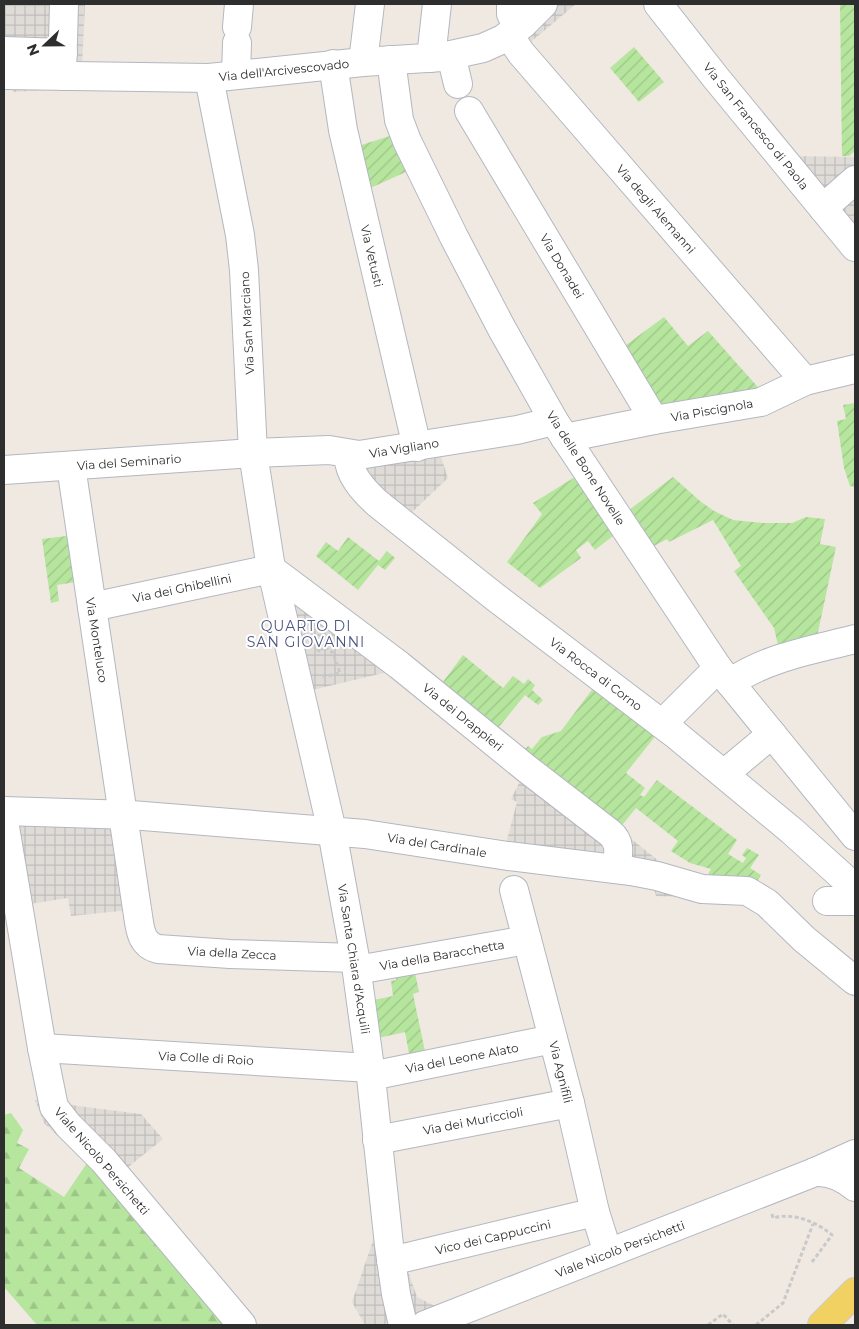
<svg xmlns="http://www.w3.org/2000/svg" width="859" height="1329" viewBox="0 0 859 1329" font-family="Montserrat,sans-serif">
<defs>
<pattern id="forest-firs" width="22" height="20" patternUnits="userSpaceOnUse" patternTransform="scale(1.25)"><rect width="22" height="20" fill="#b6e59e"/><path d="M5 1l3.5 6h-7zM16 11l3.5 6h-7z" fill="#9dc588"/></pattern>
<pattern id="garden-furrows" width="10" height="10" patternUnits="userSpaceOnUse" patternTransform="scale(1.25)"><rect width="10" height="10" fill="#b6e59e"/><path d="M-1 1l2-2M0 10L10 0M9 11l2-2" fill="none" stroke="#9dc588"/></pattern>
<pattern id="plaza-grid" width="8" height="8" patternUnits="userSpaceOnUse" patternTransform="scale(1.25)"><rect width="8" height="8" fill="#dfdcd8"/><path d="M0 4h8M4 0v8" fill="none" stroke="#c0bdba"/></pattern>
</defs>
<rect width="100%" height="100%" fill="#efe9e1"/>
<!-- forest -->
<polygon fill="url(#forest-firs)" points="11,1113 23,1130 17,1143 29,1149 19,1168 64,1197 87,1163 155,1244 226,1325 37,1325 4,1287 4,1115"/>
<!-- garden -->
<g fill="url(#garden-furrows)">
<polygon points="840,4 855,4 855,151 849,156 842,156"/>
<polygon points="634,47 664,82 639,102 610,68"/>
<polygon points="393,135 408,171 366,190 355,147"/>
<polygon points="664,317 688,346 708,331 764,394 660,411 622,348"/>
<polygon points="855,403 855,487 850,486 844,468 837,421 846,419 843,405"/>
<polygon points="575,477 618,532 595,550 588,541 576,550 581,558 540,588 507,562 542,514 533,503"/>
<polygon points="673,477 700,501 714,511 733,520 763,523 792,523 806,517 825,519 820,544 836,547 817,637 778,645 774,628 734,571 741,566 713,520 669,542 667,539 654,546 629,510"/>
<polygon points="74,535 82,581 57,585 59,601 51,603 42,539"/>
<polygon points="348,537 379,561 387,551 395,558 385,570 378,565 358,590 316,556 326,542 338,551"/>
<polygon points="463,655 503,688 513,676 524,684 528,679 535,685 532,690 543,700 538,705 525,695 493,734 437,690"/>
<polygon points="597,683 661,729 626,773 645,788 640,795 644,797 657,780 737,840 728,854 743,863 746,858 742,855 747,848 759,855 750,868 761,875 754,886 706,878 711,869 690,863 671,851 678,841 636,808 619,829 519,756 528,746 532,749 542,737 561,731"/>
<polygon points="414,968 419,992 413,994 427,1061 411,1064 405,1032 374,1039 369,1001 393,996 391,981 396,980 396,975"/>
</g>
<!-- plaza -->
<g fill="url(#plaza-grid)">
<polygon points="4,4 85,4 81,88 13,92 12,88 4,88"/>
<polygon points="520,4 576,4 526,46 505,52 500,24"/>
<polygon points="795,156 855,157 855,233"/>
<polygon points="361,445 438,448 448,478 407,517 371,508"/>
<polygon points="264,561 392,671 308,691"/>
<polygon points="524,773 619,829 660,862 675,870 699,898 656,896 652,881 505,847 517,802 511,799"/>
<polygon points="4,800 122,805 130,910 71,916 68,898 11,907"/>
<polygon points="60,1094 70,1105 141,1114 163,1139 106,1185 87,1163 44,1123 35,1100"/>
<polygon points="378,1226 407,1268 417,1297 435,1306 382,1325 365,1325 352,1302"/>
</g>
<g fill="none" stroke-linecap="round" stroke-linejoin="round">
<!-- minor casing -->
<g stroke="#b4b7c1" stroke-width="30">
<g id="minor">
<polyline points="511,4 511,14 518,28"/>
<polyline points="658,4 716,78 855,247"/>
<polyline points="237,27 239,4"/>
<polyline points="509,35 521,53 805,381"/>
<polyline points="4,51 63,53"/>
<polyline points="451,55 458,84"/>
<polyline points="431,58 437,4"/>
<polyline points="391,60 399,120 407,141 454,237 502,329 554,421 718,668 855,836"/>
<polyline points="363,62 370,4"/>
<polyline points="333,64 343,130 417,447"/>
<polyline points="4,75 209,78 363,62 442,57 483,48 503,39 523,24 543,4"/>
<polyline points="236,75 237,43"/>
<polyline points="62,76 64,4"/>
<polyline points="209,78 240,235 244,270 253,453 270,562 332,831 355,958 370,1068 389,1245 396,1294 403,1325"/>
<polyline points="469,111 654,420"/>
<polyline points="823,208 855,180"/>
<polyline points="565,438 654,420 761,402 805,381 855,369"/>
<path d="M349 455C347 473 364 491 377 503L495 597 675 734 792 831 855 888"/>
<path d="M71 466 137 909C140 926 139 944 158 949L230 954 355 958"/>
<polyline points="4,470 253,453 329,450 359,455 517,430 554,421"/>
<path d="M271 569 399 665 527 769 610 833C622 843 618 855 616 869"/>
<polyline points="92,607 271,569"/>
<path d="M730 683C767 657 813 650 855 639"/>
<polyline points="662,724 718,668"/>
<polyline points="724,774 772,734"/>
<polyline points="4,811 131,815 365,834 508,856 631,871 657,876 702,889 747,891 767,903 804,939 855,981"/>
<polyline points="4,821 42,1048 54,1107 68,1125 104,1161 242,1325"/>
<polyline points="514,890 570,1103 595,1212 608,1253"/>
<polyline points="827,901 855,901"/>
<polyline points="357,970 527,940"/>
<polyline points="42,1048 370,1068"/>
<polyline points="371,1076 553,1039"/>
<polyline points="377,1140 570,1103"/>
<path d="M815 1172C831 1171 843 1177 855 1187"/>
<polyline points="391,1261 595,1212"/>
<polyline points="425,1325 815,1172 855,1154"/>
</g>
</g>
<!-- major casing -->
<g stroke="#c9c9c9" stroke-width="30">
<polyline id="major" points="822,1325 855,1292"/>
</g>
<!-- path -->
<g stroke="#c9c9c9" stroke-width="3" stroke-dasharray="4 2.5" stroke-linecap="butt">
<polyline points="317,649 320,652 324,646 333,653 340,673 323,677"/>
<path d="M772 1214 773 1218C793 1212 817 1222 832 1235L812 1262"/>
<polyline points="708,1325 723,1314 733,1325"/>
<polyline points="756,1325 783,1303 813,1224"/>
</g>
<!-- minor -->
<use href="#minor" stroke="#fff" stroke-width="28"/>
<!-- major -->
<use href="#major" stroke="#f2d163" stroke-width="28"/>
</g>
<g text-anchor="middle" dominant-baseline="central" stroke-width="4" stroke-linejoin="round" paint-order="stroke">
<!-- street labels -->
<g font-size="12" fill="#2e2e2e" stroke="#fff">
<text transform="translate(284 70) rotate(-6)">Via dell'Arcivescovado</text>
<text transform="translate(756 126) rotate(51)">Via San Francesco di Paola</text>
<text transform="translate(656 209) rotate(49)">Via degli Alemanni</text>
<text transform="translate(372 256) rotate(77)">Via Vetusti</text>
<text transform="translate(562 266) rotate(59)">Via Donadei</text>
<text transform="translate(247 323) rotate(-93)">Via San Marciano</text>
<text transform="translate(712 410) rotate(-10)">Via Piscignola</text>
<text transform="translate(404 448) rotate(-9)">Via Vigliano</text>
<text transform="translate(129 462) rotate(-4)">Via del Seminario</text>
<text transform="translate(586 468) rotate(57)">Via delle Bone Novelle</text>
<text transform="translate(182 588) rotate(-12)">Via dei Ghibellini</text>
<text transform="translate(97 640) rotate(81)">Via Monteluco</text>
<text transform="translate(596 674) rotate(37)">Via Rocca di Corno</text>
<text transform="translate(463 717) rotate(39)">Via dei Drappieri</text>
<text transform="translate(437 845) rotate(9)">Via del Cardinale</text>
<text transform="translate(232 953) rotate(3)">Via della Zecca</text>
<text transform="translate(442 955) rotate(-10)">Via della Baracchetta</text>
<text transform="translate(354 959) rotate(81)">Via Santa Chiara d'Acquili</text>
<text transform="translate(206 1058) rotate(3)">Via Colle di Roio</text>
<text transform="translate(462 1058) rotate(-11)">Via del Leone Alato</text>
<text transform="translate(561 1072) rotate(76)">Via Agnifili</text>
<text transform="translate(473 1121) rotate(-11)">Via dei Muriccioli</text>
<text transform="translate(102 1161) rotate(49)">Viale Nicolò Persichetti</text>
<text transform="translate(493 1237) rotate(-13)">Vico dei Cappuccini</text>
<text transform="translate(620 1249) rotate(-21)">Viale Nicolò Persichetti</text>
</g>
<!-- neighbourhood labels -->
<g font-size="14" letter-spacing="1" fill="#4d5680" stroke="#fff">
<text x="306" y="626">QUARTO DI<tspan x="306" dy="16">SAN GIOVANNI</tspan></text>
</g>
</g>
<!-- border -->
<rect width="859" height="1329" fill="none" stroke="#2e2e2e" stroke-width="10"/>
<!-- north arrow -->
<g transform="translate(45 45) rotate(248)" stroke="#ffffff" stroke-width="4" paint-order="stroke">
<path d="M0-4L9 19L0 12L-9 19Z" fill="#2e2e2e"/>
<text y="-8" font-size="14" font-weight="bold" text-anchor="middle" fill="#2e2e2e">N</text>
</g>
</svg>
